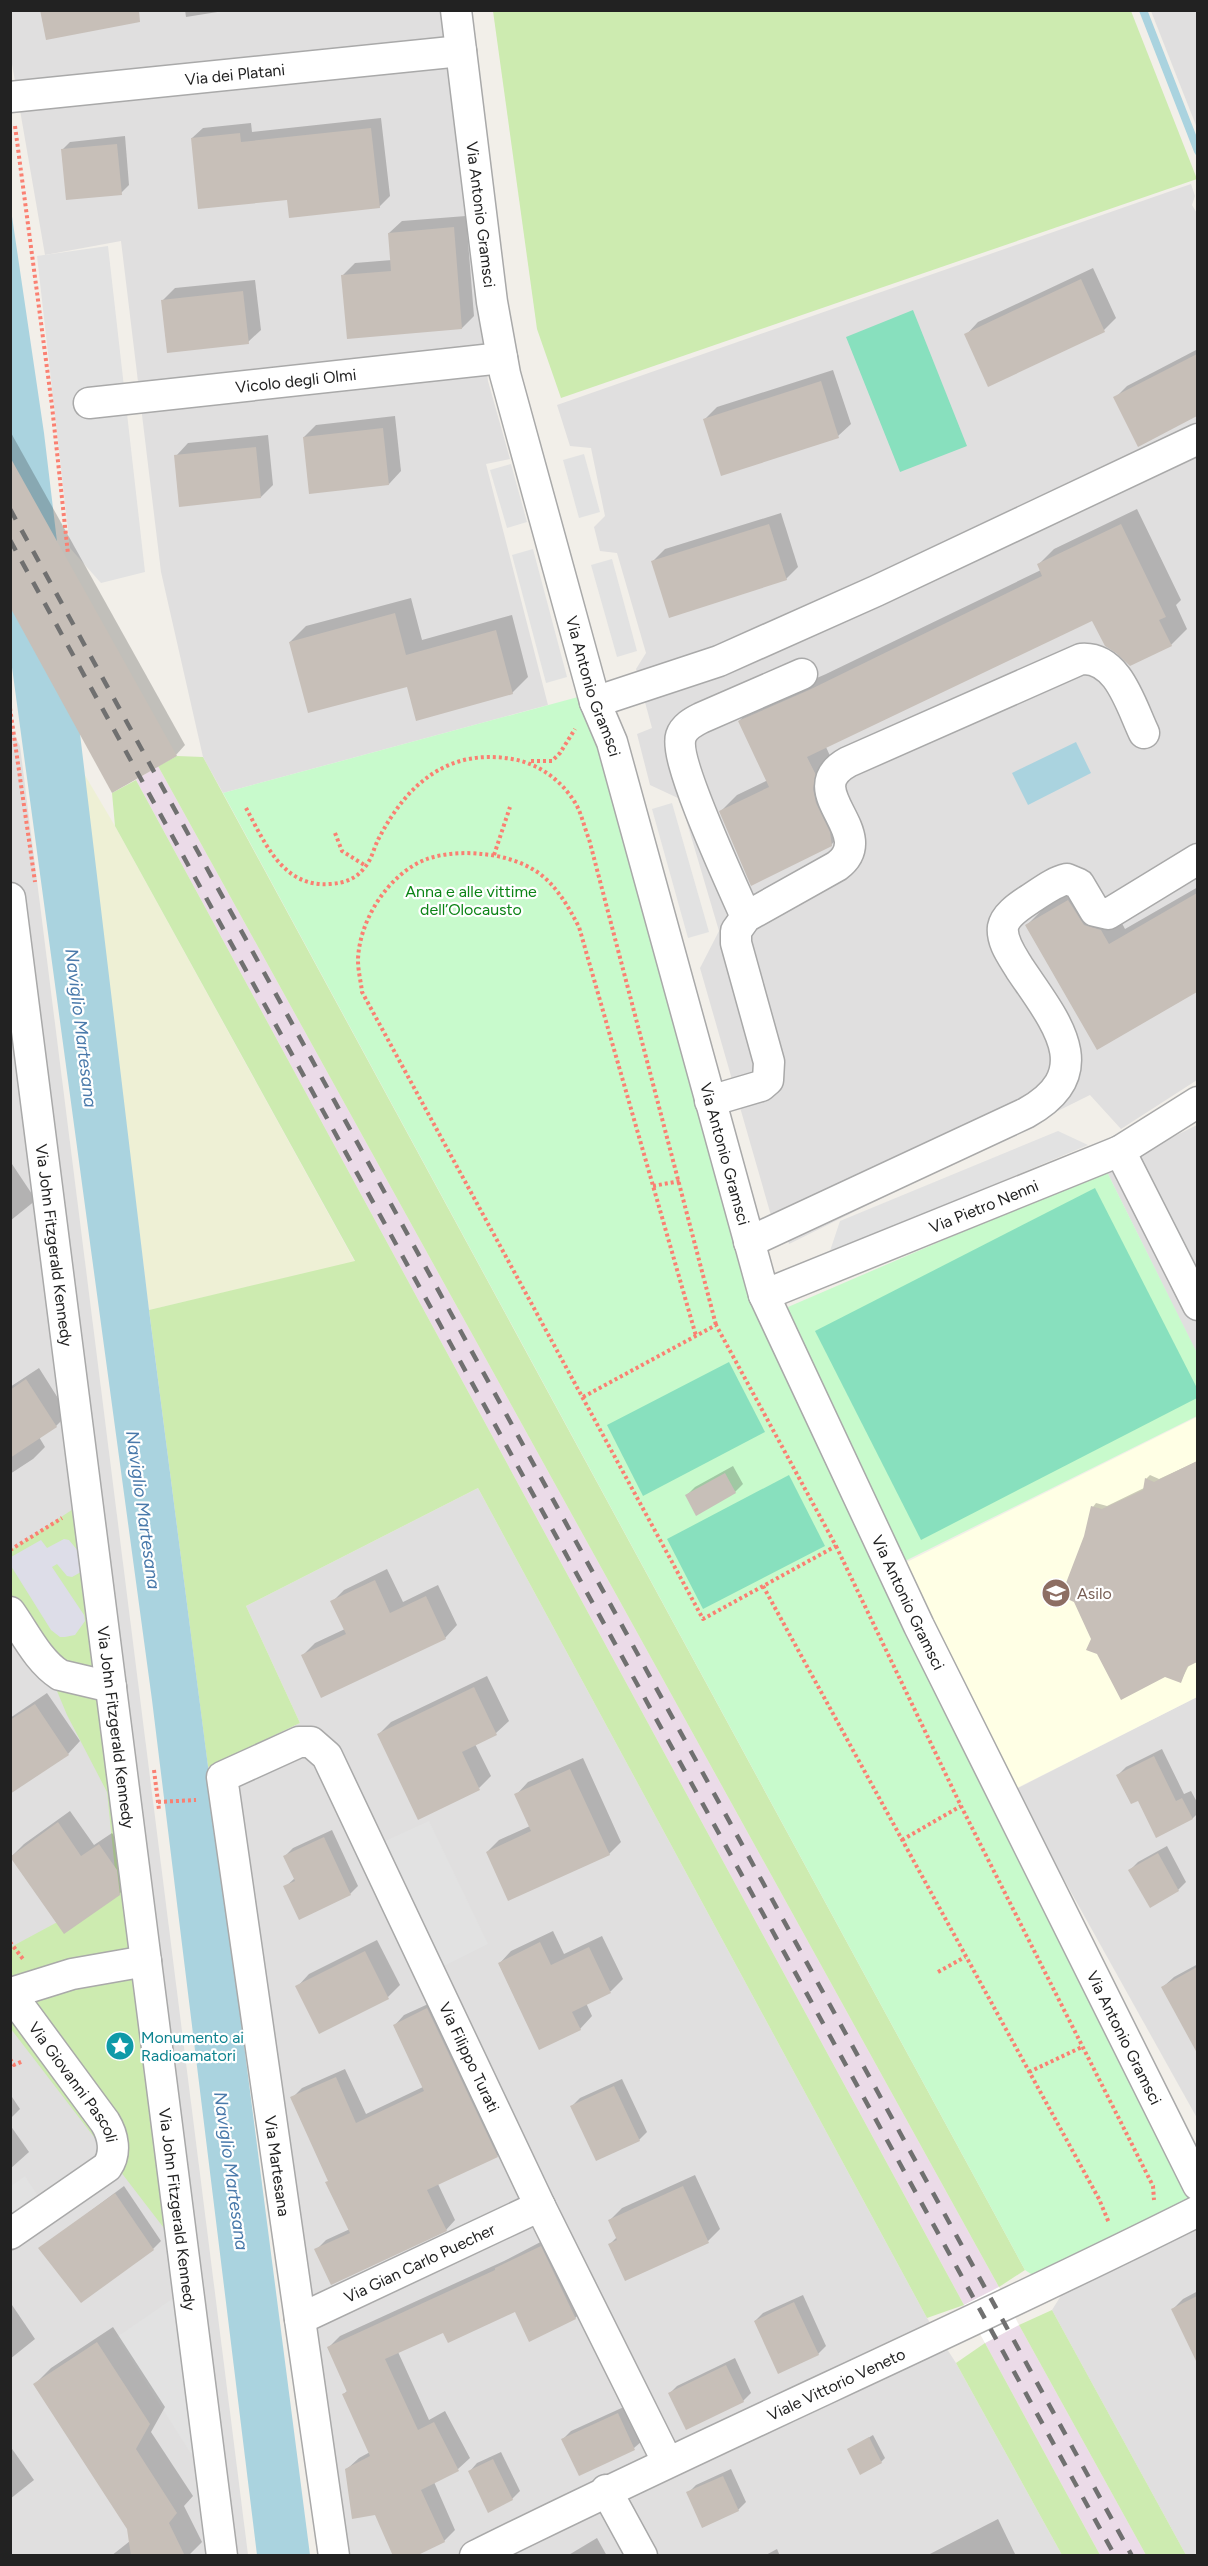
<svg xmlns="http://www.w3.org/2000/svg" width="1208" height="2566" viewBox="0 0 1208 2566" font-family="Figtree,sans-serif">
<rect width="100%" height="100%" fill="#f2efe9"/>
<!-- residential -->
<g fill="#e0dfdf">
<polygon points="10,11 443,11 488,381 510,459 486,464 548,705 223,793 203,757 161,572 121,241 45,255 11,58"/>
<polygon points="1151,11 1197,11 1197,128"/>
<polygon points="1191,184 1195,196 1192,205 1198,215 1197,1080 1121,1129 1090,1095 789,1244 781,1216 772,1219 700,968 719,931 680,799 650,785 637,734 652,728 636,669 646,653 617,553 600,551 594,527 605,516 591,448 570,446 557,405"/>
<polygon points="10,727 20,746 248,2555 11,2555"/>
<polygon points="1197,1125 1197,1354 1106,1170"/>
<polygon points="478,1488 927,2318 956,2363 1062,2555 320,2555 208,1767 300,1723 246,1606"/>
<polygon points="1197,1697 1197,2118 1014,1790"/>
<polygon points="1197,2228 1197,2555 1186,2555 1052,2310 1062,2294"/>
</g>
<!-- industrial -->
<g fill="#ebdbe8">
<polygon points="158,766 999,2287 964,2305 136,780"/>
<polygon points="1019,2325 1146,2555 1100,2555 985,2343"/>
</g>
<!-- education -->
<polygon fill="#ffffe5" points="1197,1417 1197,1697 1013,1790 901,1565"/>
<!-- farmland -->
<polygon fill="#eef0d5" points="83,772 115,826 355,1262 149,1310"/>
<!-- grass -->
<g fill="#cdebb0">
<polygon points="493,11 1131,11 1197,179 561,398 537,329"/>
<polygon points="177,756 203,757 1025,2270 999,2287 158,766"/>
<polygon points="136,780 964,2305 927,2318 478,1488 246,1606 300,1723 208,1767 149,1310 355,1261 115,826 112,793"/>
<polygon points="93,1496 190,2262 11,2029 11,1947 117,1890 107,1792 67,1715 47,1667 11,1613 11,1550"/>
<polygon points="1052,2310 1186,2555 1146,2555 1019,2325"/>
<polygon points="985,2343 1100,2555 1062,2555 956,2363"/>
</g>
<!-- park -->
<g fill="#c8facc">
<polygon points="589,694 751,1302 1197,2201 1037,2278 1025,2270 223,793"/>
<polygon points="1106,1170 1197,1353 1197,1416 901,1563 789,1321 788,1307"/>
</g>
<!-- pitch -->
<g fill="#88e0be">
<polygon points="913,310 967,446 900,472 846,337"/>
<polygon points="1095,1188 1197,1388 1197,1398 921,1540 815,1331"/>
<polygon points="729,1362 765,1432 643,1496 607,1425"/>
<polygon points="789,1475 825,1546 703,1609 667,1539"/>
</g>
<!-- parking -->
<g fill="#e2e2e2">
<polygon points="108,246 145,572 101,583 70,548 37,256"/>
<polygon points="584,454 600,512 579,518 563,460"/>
<polygon points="511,464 527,522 507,528 490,470"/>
<polygon points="533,549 567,677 546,683 512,555"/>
<polygon points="612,559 637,651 617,657 591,565"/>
<polygon points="672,803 709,932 688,938 652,809"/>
<polygon points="1058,1131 1088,1145 829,1254 840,1221"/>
<polygon points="429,1821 488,1944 430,1973 370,1848"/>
<polygon points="25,2176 43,2204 11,2228 11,2186"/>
<polygon points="188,2288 214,2490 117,2337"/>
</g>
<!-- plaza -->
<polygon fill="#dddde8" points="64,1539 69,1540 78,1551 81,1572 72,1577 67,1576 57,1564 52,1567 84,1615 85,1621 75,1635 65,1637 60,1637 51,1630 11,1566 11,1557 41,1540 47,1548"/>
<!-- water -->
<g fill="#aad3df">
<polygon points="10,203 44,433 149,1310 310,2555 257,2555 152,1700 11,660"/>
<polygon points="1076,742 1091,773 1028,805 1012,773"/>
</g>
<!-- pier -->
<polygon fill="#fff" points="999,2287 1019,2325 985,2343 964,2305"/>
<!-- shadow -->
<g fill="#0003">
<polygon points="185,10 230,10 186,17"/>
<polygon points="381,118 390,196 379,207 192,138 203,128 251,123 252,132"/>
<polygon points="125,136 129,185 121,193 62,150 70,142"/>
<polygon points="466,216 474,316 462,328 343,275 355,263 392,260 389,233 402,221"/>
<polygon points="1093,268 1116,318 1104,330 989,385 966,335 978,322"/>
<polygon points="255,280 261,330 248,342 163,300 175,288"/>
<polygon points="1198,349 1198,414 1138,445 1115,398 1127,386"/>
<polygon points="833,370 851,424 838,436 705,419 717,407"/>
<polygon points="395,416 401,471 389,484 304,437 316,425"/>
<polygon points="10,431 185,745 176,755 10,603"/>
<polygon points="268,435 273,485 261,497 176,456 188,443"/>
<polygon points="1137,509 1181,600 1176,605 1187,629 1171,645 1093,619 826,747 831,758 847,828 831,845 721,811 737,795 768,780 739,721 755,705 826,674 1041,570 1038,565 1054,549"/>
<polygon points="781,513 798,567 786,579 652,562 665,549"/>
<polygon points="411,598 422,640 512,615 528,677 512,693 408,685 290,642 306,626"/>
<polygon points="1085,885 1117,914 1125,929 1198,887 1198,989 1196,991 1027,925 1043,909"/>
<polygon points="10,1161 36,1200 10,1221"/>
<polygon points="39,1368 68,1414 56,1426 39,1437 45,1447 33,1459 10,1474 10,1387"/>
<polygon points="1198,1461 1198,1661 1189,1665 1181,1681 1092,1639 1085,1536 1093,1507 1096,1503 1107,1506 1144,1488 1146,1479 1150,1475 1159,1479"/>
<polygon points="733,1466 743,1484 735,1492 687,1495 695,1487"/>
<polygon points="387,1569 403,1602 438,1585 457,1625 445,1638 303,1655 315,1643 345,1629 332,1602 344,1590"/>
<polygon points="487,1676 509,1721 496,1733 475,1744 491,1776 479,1788 379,1734 391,1722"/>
<polygon points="47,1693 80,1741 68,1754 10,1793 10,1718"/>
<polygon points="1162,1749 1184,1794 1191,1791 1198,1804 1198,1813 1193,1818 1157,1836 1138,1799 1118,1775 1126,1767"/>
<polygon points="583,1758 621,1842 609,1854 487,1852 499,1840 530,1826 516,1795 528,1782"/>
<polygon points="70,1811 94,1845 112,1833 128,1857 132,1881 119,1894 65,1932 12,1856 24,1844"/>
<polygon points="332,1830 358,1886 350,1894 285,1887 295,1878 285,1856 293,1848"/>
<polygon points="1167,1846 1186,1882 1178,1890 1130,1870 1138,1862"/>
<polygon points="553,1931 564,1954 602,1936 623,1979 611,1991 586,2003 592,2016 580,2029 539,2048 499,1964 511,1951"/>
<polygon points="377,1940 400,1985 388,1997 297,1987 309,1974"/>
<polygon points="1198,1964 1198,2050 1163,1987 1174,1977"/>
<polygon points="437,2000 507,2146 497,2156 438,2184 455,2220 446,2230 316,2250 326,2240 350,2229 292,2098 302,2088 345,2069 366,2114 423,2087 395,2025 404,2015"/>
<polygon points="622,2079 647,2132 639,2140 572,2106 580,2098"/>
<polygon points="10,2094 20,2109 10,2119"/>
<polygon points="10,2125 29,2152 10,2169"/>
<polygon points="695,2175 720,2229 708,2241 610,2244 617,2237 610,2220 622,2208"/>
<polygon points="124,2186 161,2241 153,2249 40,2249"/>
<polygon points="552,2236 587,2307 575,2318 516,2310 444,2331 398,2352 429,2420 445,2411 470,2458 458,2469 434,2482 455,2530 444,2541 376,2514 347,2469 359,2458 370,2452 344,2394 348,2390 328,2348 340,2336 504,2261"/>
<polygon points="1198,2291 1198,2349 1193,2351 1173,2309 1183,2299"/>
<polygon points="803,2295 826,2346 818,2354 755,2321 763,2313"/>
<polygon points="10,2302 35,2339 10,2359"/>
<polygon points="113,2327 165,2407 151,2432 193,2496 184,2506 202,2542 188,2556 111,2556 130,2541 129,2528 35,2384 51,2368"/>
<polygon points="735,2358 751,2393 743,2401 670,2393 677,2386"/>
<polygon points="626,2406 642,2441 634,2448 580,2474 563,2439 571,2431"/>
<polygon points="873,2435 885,2458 881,2462 849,2450"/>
<polygon points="10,2446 34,2480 10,2499"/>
<polygon points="501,2452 520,2491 512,2499 470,2471 477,2463"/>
<polygon points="731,2469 746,2502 738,2510 688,2493 696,2485"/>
<polygon points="998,2519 1016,2556 926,2556"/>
<polygon points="597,2538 607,2556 567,2556"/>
<polygon points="777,2549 780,2556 764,2556"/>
</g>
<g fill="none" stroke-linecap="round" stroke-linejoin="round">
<!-- stream -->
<polyline stroke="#aad3df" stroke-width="8" points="1143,10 1198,151"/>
</g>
<!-- building -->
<g fill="#c7bfb8">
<polygon points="40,10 139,10 140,22 46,40"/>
<polygon points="371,128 380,208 289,218 287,200 198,209 191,138 240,133 241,142"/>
<polygon points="117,144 122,195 66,200 61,149"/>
<polygon points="454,227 462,329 347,339 341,275 391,271 388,233"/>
<polygon points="1081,279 1105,332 988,387 964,334"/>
<polygon points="243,291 249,344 167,353 161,300"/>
<polygon points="1197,354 1197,416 1138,447 1113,397"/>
<polygon points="821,381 839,438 721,476 703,419"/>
<polygon points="383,428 389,485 309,494 303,437"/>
<polygon points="256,447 261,498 179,507 174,455"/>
<polygon points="10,457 177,756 112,793 10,607"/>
<polygon points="769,524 787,580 669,618 651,561"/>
<polygon points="1121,524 1166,617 1159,620 1172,646 1130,666 1116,653 1105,646 1092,621 807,757 816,775 813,789 816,803 830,832 832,846 751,886 719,811 769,787 738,721 809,690 1042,576 1037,564"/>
<polygon points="395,613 406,655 496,630 513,694 416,721 407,687 308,713 289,642"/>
<polygon points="1197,893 1197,992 1097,1050 1025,925 1068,900 1084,925 1101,930 1109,944"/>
<polygon points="26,1379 57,1427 10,1458 10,1390"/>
<polygon points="1197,1461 1197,1662 1187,1667 1181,1683 1165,1677 1121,1700 1097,1654 1086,1650 1091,1639 1074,1602 1061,1596 1084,1536 1091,1506 1102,1509 1143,1490 1145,1478 1154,1482"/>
<polygon points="725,1473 736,1493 696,1516 685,1495"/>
<polygon points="375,1580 390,1613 426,1596 446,1639 321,1698 301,1655 346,1634 330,1601"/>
<polygon points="474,1687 497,1735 462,1752 480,1790 418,1820 377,1734"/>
<polygon points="35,1704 69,1755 10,1794 10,1720"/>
<polygon points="1154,1756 1176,1801 1182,1798 1193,1819 1156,1838 1138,1801 1131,1804 1116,1775"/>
<polygon points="570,1769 610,1855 508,1901 486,1852 531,1831 514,1794"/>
<polygon points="58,1822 81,1856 99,1844 117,1870 120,1895 64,1934 10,1857"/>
<polygon points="324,1837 351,1895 299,1920 283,1886 295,1881 283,1856"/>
<polygon points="1158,1853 1179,1891 1150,1908 1128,1870"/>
<polygon points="540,1942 551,1965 589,1947 611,1993 572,2012 581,2030 539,2050 498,1963"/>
<polygon points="365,1951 389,1999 319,2034 295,1986"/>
<polygon points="1197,1967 1197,2053 1161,1987"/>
<polygon points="427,2008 498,2157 427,2190 447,2231 331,2285 314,2249 350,2233 325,2182 328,2181 290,2097 336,2077 356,2123 424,2091 393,2025"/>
<polygon points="614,2086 640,2141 596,2161 570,2106"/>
<polygon points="683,2186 709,2243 625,2281 608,2244 617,2240 608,2220"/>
<polygon points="115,2193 154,2250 81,2303 38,2248"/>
<polygon points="541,2246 576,2319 529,2342 515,2312 448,2343 443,2333 385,2359 418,2430 434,2422 459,2471 421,2490 445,2542 416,2556 393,2556 375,2515 352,2519 345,2469 370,2456 342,2394 347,2392 327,2347 495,2270 495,2268"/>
<polygon points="1197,2296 1197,2363 1171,2309"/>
<polygon points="794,2302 819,2355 778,2374 754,2321"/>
<polygon points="97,2342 150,2424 136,2449 177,2513 169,2523 185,2556 131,2556 127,2529 33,2384"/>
<polygon points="726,2365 744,2402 686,2430 668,2393"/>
<polygon points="618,2413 635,2450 579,2476 561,2439"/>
<polygon points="869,2437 882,2463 860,2475 847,2449"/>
<polygon points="493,2459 513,2500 488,2513 468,2471"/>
<polygon points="723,2476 739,2511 702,2528 686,2492"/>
</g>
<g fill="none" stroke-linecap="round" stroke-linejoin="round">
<!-- minor casing -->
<g stroke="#a9a9a9" stroke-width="33">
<g id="minor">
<path id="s1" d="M456 10 492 302 505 374 595 702 612 742 764 1295 919 1626 1198 2185"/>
<path id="s2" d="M10 97 461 51"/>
<path id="s3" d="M89 403 502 358"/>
<polyline points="595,702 719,661 876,591 1198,439"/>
<path id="s4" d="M10 898 222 2556"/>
<path d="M746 917C733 887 673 760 681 736 684 727 693 722 701 718L802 674"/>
<path d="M710 1101 761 1086 768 1080 769 1062 736 943V931L746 917 837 866C881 833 795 791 848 762L1081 659C1118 656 1131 706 1144 733"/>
<polyline points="1120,1151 1198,1305"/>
<path d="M749 1242 1026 1113C1100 1072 1055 1021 1020 969 1013 957 1001 942 1003 927 1005 916 1018 907 1027 901 1040 893 1053 882 1067 879L1079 884 1095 911 1108 914 1198 859"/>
<path id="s5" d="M764 1295 1120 1151 1198 1102"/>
<path d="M10 1612C25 1633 38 1661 60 1675L111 1687"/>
<path id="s6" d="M10 1993 105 2122C113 2135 117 2153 107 2167L10 2234"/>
<polyline points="11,1993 72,1974 146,1961"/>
<path id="s7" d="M300 2319 540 2206"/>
<polyline points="606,2490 642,2556"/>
<path id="s8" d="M334 2556 222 1777 299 1742H311L327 1756 540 2206 667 2461"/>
<path id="s9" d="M475 2556C714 2437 959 2331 1198 2211"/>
</g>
</g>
<!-- path -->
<g stroke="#fa8072" stroke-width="4" stroke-dasharray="3 3" stroke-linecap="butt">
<polyline points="15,126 52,406 68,554"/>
<polyline points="10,708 35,882"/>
<polyline points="531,761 552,761 560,753 575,729"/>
<path d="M246 808C265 843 283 888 330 884 345 883 356 879 365 867 372 859 374 847 379 838 407 784 448 748 512 759 537 763 560 779 574 801 581 811 584 827 589 839L716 1325"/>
<polyline points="335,833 342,851 366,866"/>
<polyline points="494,855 510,807"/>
<polyline points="653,1186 680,1181"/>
<path d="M583 1397 716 1325 836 1546 703 1619 362 992C361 982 358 971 358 960 359 920 389 873 427 859 444 853 465 852 482 854 504 856 528 863 545 878 560 892 569 908 579 927L696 1336"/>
<polyline points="836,1546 961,1806 1153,2186 1154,2200"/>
<polyline points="10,1550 62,1518"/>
<polyline points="763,1586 1099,2199 1109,2223"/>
<polyline points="154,1770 159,1810"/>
<polyline points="158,1802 196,1800"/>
<polyline points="902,1840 961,1806"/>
<polyline points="10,1942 23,1959"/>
<polyline points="938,1972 965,1957"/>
<polyline points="10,2059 14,2065 23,2061"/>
<polyline points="1029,2072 1082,2047"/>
</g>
<!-- minor -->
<use href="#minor" stroke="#fff" stroke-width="30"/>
<!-- rail -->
<g stroke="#707070" stroke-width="4.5" stroke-dasharray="12 12" stroke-linecap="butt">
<polyline points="10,509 1132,2556"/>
<polyline points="10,540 1115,2556"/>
</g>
</g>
<!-- icons -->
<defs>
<g id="school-disc" transform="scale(1.5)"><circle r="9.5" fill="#8d6e63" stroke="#fff"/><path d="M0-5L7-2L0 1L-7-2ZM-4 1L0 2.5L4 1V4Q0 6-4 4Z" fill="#fff"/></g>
<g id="sight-disc" transform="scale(1.5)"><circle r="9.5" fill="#0f9aa8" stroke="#fff"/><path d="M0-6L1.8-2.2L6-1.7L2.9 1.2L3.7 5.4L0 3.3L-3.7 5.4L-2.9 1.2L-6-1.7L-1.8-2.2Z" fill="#fff"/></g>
</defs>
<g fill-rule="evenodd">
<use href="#school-disc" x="1056" y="1593"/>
<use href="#sight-disc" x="120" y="2046"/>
</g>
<g text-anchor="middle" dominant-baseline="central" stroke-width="4.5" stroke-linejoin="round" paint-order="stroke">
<!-- street labels -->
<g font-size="16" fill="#222" stroke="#fff">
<text stroke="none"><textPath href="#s2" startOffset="226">Via dei Platani</textPath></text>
<text stroke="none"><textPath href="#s1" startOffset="206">Via Antonio Gramsci</textPath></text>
<text stroke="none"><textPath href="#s3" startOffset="208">Vicolo degli Olmi</textPath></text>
<text stroke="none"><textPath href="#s1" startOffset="692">Via Antonio Gramsci</textPath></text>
<text stroke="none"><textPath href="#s1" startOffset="1178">Via Antonio Gramsci</textPath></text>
<text stroke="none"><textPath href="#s5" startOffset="237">Via Pietro Nenni</textPath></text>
<text stroke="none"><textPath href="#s4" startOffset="350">Via John Fitzgerald Kennedy</textPath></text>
<text stroke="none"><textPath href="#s1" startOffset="1664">Via Antonio Gramsci</textPath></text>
<text stroke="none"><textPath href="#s4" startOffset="836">Via John Fitzgerald Kennedy</textPath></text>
<text stroke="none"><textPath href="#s1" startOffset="2150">Via Antonio Gramsci</textPath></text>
<text stroke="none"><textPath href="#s8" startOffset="1238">Via Filippo Turati</textPath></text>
<text stroke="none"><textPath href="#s6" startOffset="110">Via Giovanni Pascoli</textPath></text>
<text transform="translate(277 2166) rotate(82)">Via Martesana</text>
<text stroke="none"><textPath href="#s4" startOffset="1322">Via John Fitzgerald Kennedy</textPath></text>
<text stroke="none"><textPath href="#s7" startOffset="132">Via Gian Carlo Puecher</textPath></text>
<text stroke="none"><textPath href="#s9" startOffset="400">Viale Vittorio Veneto</textPath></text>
</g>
<!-- park labels -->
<g font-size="16" fill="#0c8416" stroke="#fff">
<text x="471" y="891">Anna e alle vittime<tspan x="471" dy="18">dell’Olocausto</tspan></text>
</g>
<!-- education labels -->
<g font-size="16" fill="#785e54" stroke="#fff" text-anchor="start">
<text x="1077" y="1593">Asilo</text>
</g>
<!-- culture labels -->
<g font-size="16" fill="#0d838f" stroke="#fff" text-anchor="start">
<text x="141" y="2037">Monumento ai<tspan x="141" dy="18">Radioamatori</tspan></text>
</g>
<!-- water labels -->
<g font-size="18" font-style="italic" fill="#4a7aab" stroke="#fff">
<text transform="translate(81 1028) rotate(83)">Naviglio Martesana</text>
<text transform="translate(143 1510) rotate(82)">Naviglio Martesana</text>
<text transform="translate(231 2171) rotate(82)">Naviglio Martesana</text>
</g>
</g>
<!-- border -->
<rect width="1208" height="2566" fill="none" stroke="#222222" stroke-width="24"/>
</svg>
